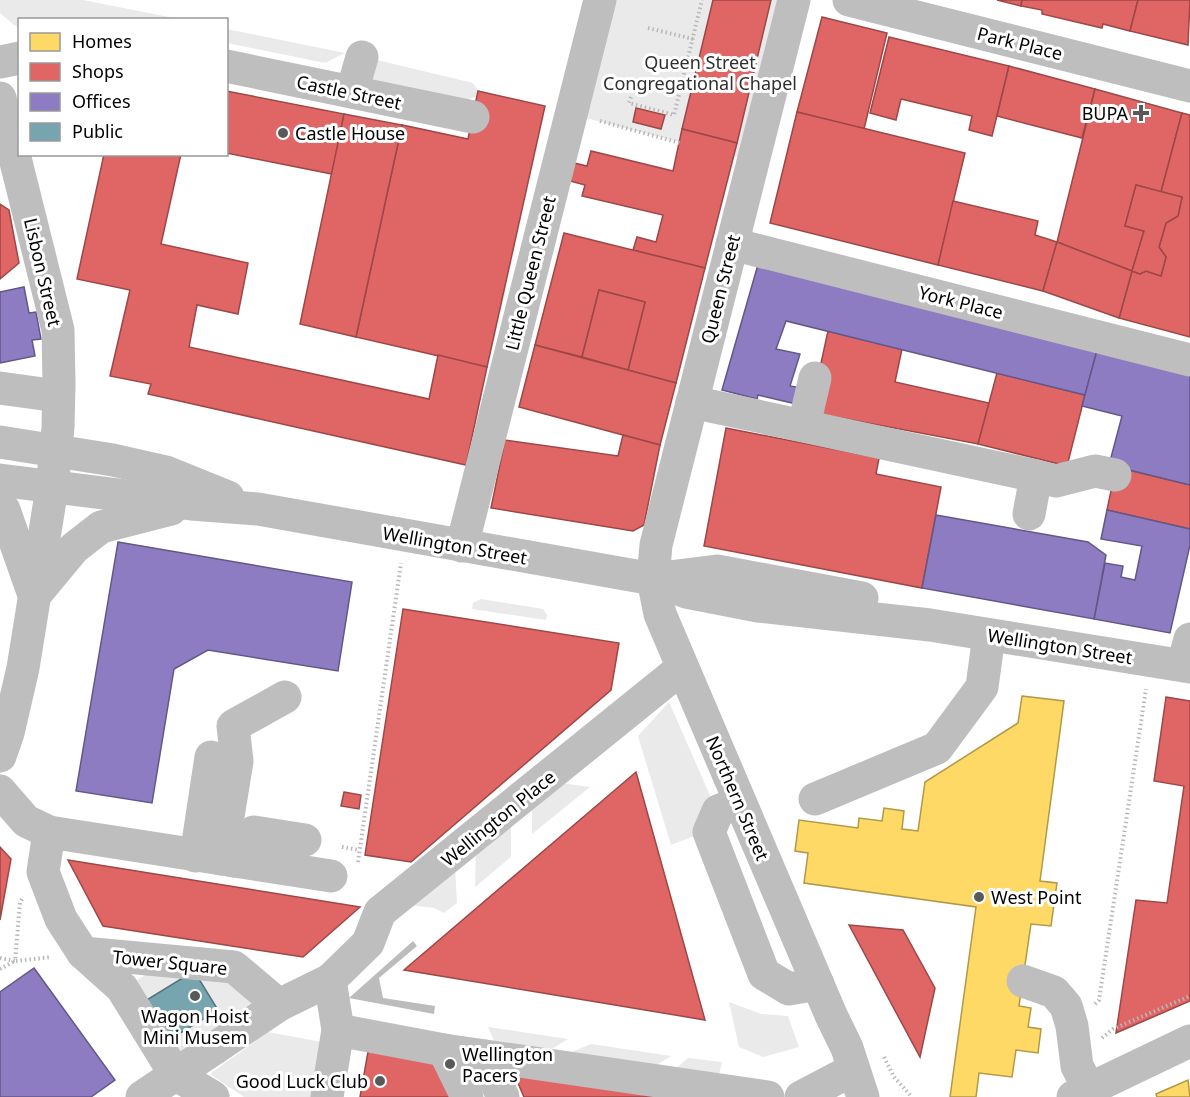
<svg xmlns="http://www.w3.org/2000/svg" width="1190" height="1097" viewBox="0 0 1190 1097" font-family="'Noto Sans',sans-serif">
<rect width="100%" height="100%" fill="#fff"/>
<!-- green -->
<g fill="#eaeaea" fill-rule="evenodd">
<polygon points="0,0 83,0 179,19 20,20 19,27 14,25 0,13"/>
<polygon points="596,0 794,0 753,161 570,114"/>
<polygon points="227,29 345,53 325,63 227,43"/>
<polygon points="377,60 473,83 478,91 477,96 456,104 379,87 368,73"/>
<polygon points="481,599 543,609 547,615 546,620 472,609 473,603"/>
<polygon points="669,702 712,800 697,835 671,845 638,736"/>
<polygon points="553,782 590,787 532,834 532,800"/>
<polygon points="511,817 511,857 475,887 476,847"/>
<polygon points="455,865 457,903 444,913 434,908 410,905"/>
<path d="M159 965 232 973 257 1013 177 1061 134 994 136 981ZM194 971 218 1010 169 1040 145 1001Z"/>
<polygon points="729,1002 761,1014 788,1016 799,1047 763,1057 739,1047"/>
<polygon points="488,1027 568,1039 547,1052 495,1043"/>
<polygon points="268,1032 327,1043 317,1097 244,1097 210,1074"/>
<polygon points="591,1044 671,1056 650,1069 564,1055"/>
<polygon points="688,1058 722,1062 719,1075 668,1075"/>
</g>
<!-- water -->
<polygon fill="#bcbcbc" points="413,941 417,946 379,978 383,998 435,1006 434,1014 349,998"/>
<!-- homes -->
<g fill="#ffd966" stroke="#b29847" stroke-width="1.5">
<polygon points="1022,696 1064,701 1040,881 1057,883 1051,926 1031,924 1019,1006 1031,1008 1028,1027 1041,1029 1038,1053 1016,1050 1012,1077 979,1073 976,1097 950,1097 976,907 804,883 808,853 795,851 799,820 858,828 859,818 882,821 884,808 904,811 902,829 918,831 925,782 1018,723"/>
<polygon points="1188,1080 1190,1097 1157,1097 1156,1094"/>
</g>
<!-- shops -->
<g fill="#e06666" stroke="#9d4747" stroke-width="1.5">
<polygon points="713,0 771,0 737,143 682,129"/>
<polygon points="997,0 1022,0 1021,6"/>
<polygon points="1022,0 1138,0 1130,31 1103,24 1102,28 1042,14 1042,10 1021,6"/>
<polygon points="1138,0 1190,0 1188,45 1130,31"/>
<polygon points="822,17 887,33 864,129 797,112"/>
<polygon points="889,37 1009,66 992,136 969,130 972,116 901,99 896,120 870,113"/>
<polygon points="1009,66 1095,89 1082,138 997,116"/>
<polygon points="1095,89 1182,113 1161,192 1136,185 1125,226 1144,231 1132,271 1057,242"/>
<polygon points="226,91 344,114 332,174 226,153"/>
<polygon points="478,91 545,106 487,367 356,337 402,125 468,139"/>
<polygon points="636,108 665,115 661,129 633,122"/>
<polygon points="797,112 965,153 938,265 770,223"/>
<polygon points="1182,113 1190,115 1190,337 1119,318 1132,271 1140,274 1146,271 1161,276 1166,257 1159,247 1166,223 1178,216 1182,197 1161,192"/>
<polygon points="344,114 402,125 356,337 300,324"/>
<polygon points="682,129 737,143 705,268 633,250 637,237 656,242 663,215 582,196 585,185 570,181 574,163 587,166 591,151 673,171"/>
<polygon points="104,154 181,154 161,244 248,263 238,314 197,305 189,347 429,399 438,355 487,367 466,465 148,394 151,384 110,376 130,290 77,279"/>
<polygon points="1136,185 1182,197 1178,216 1166,223 1159,247 1166,257 1161,276 1146,271 1140,274 1132,271 1144,231 1125,226"/>
<polygon points="953,201 1038,221 1035,235 1057,242 1043,291 938,265"/>
<polygon points="0,204 9,210 19,263 0,279"/>
<polygon points="564,233 705,268 676,383 628,370 645,302 599,290 582,357 535,345"/>
<polygon points="1057,242 1132,271 1119,318 1043,291"/>
<polygon points="599,290 645,302 628,370 582,357"/>
<polygon points="828,331 902,349 895,382 989,403 978,444 815,413 819,372"/>
<polygon points="535,345 676,383 660,445 519,407"/>
<polygon points="997,373 1085,395 1067,466 978,444"/>
<polygon points="726,428 879,458 876,474 941,487 922,588 704,546"/>
<polygon points="623,435 660,445 644,525 633,531 491,508 505,440 618,456"/>
<polygon points="1116,467 1190,485 1190,529 1107,510"/>
<polygon points="403,609 619,643 611,690 411,862 365,855"/>
<polygon points="1166,697 1190,701 1190,1001 1116,1033 1136,900 1167,903 1184,786 1154,781"/>
<polygon points="636,772 705,1020 404,970"/>
<polygon points="344,792 361,795 359,809 341,806"/>
<polygon points="0,847 11,859 0,920"/>
<polygon points="68,860 360,907 303,957 103,926"/>
<polygon points="849,925 903,930 935,988 920,1057"/>
<polygon points="369,1046 440,1055 459,1097 360,1097"/>
<polygon points="511,1067 690,1097 524,1097"/>
</g>
<!-- offices -->
<g fill="#8e7cc3" stroke="#635788" stroke-width="1.5">
<polygon points="761,254 1099,343 1085,395 786,321 776,349 800,354 790,386 808,389 805,406 758,395 757,399 722,390"/>
<polygon points="24,287 29,313 36,312 41,339 32,340 35,356 0,363 0,292"/>
<polygon points="1099,343 1190,367 1190,485 1109,465 1122,416 1082,406"/>
<polygon points="1107,510 1190,529 1190,545 1170,633 1094,619 1105,563 1123,566 1121,577 1135,580 1142,546 1101,539"/>
<polygon points="936,515 1088,542 1106,555 1094,619 922,588"/>
<polygon points="118,542 352,582 338,671 208,650 174,669 152,803 76,791"/>
<polygon points="34,968 115,1080 91,1097 0,1097 0,992"/>
</g>
<!-- public -->
<polygon fill="#76a5af" stroke="#53747a" stroke-width="1.5" points="194,971 218,1010 169,1040 145,1001"/>
<g fill="none" stroke-linecap="round" stroke-linejoin="round">
<!-- path -->
<g stroke="#b8b8b8" stroke-width="4" stroke-dasharray="1.5 3" stroke-linecap="butt">
<polyline points="648,28 693,39"/>
<polyline points="631,97 629,103 674,115 702,0"/>
<polyline points="600,121 680,143"/>
<polyline points="342,847 359,850"/>
<polyline points="358,862 401,563"/>
<polyline points="0,958 15,961 20,903 22,899"/>
<polyline points="0,969 15,961 51,957"/>
<polyline points="1095,1004 1099,1000 1146,689"/>
<polyline points="1102,1038 1113,1029 1190,996"/>
<polyline points="884,1057 894,1077 912,1097"/>
</g>
<!-- minor -->
<g stroke="#bebebe" stroke-width="33">
<polyline points="794,0 656,545 653,579 660,614 831,1015 847,1048 863,1097"/>
<polyline points="849,0 1190,86"/>
<polyline points="0,62 20,58"/>
<polyline points="226,66 473,117"/>
<polyline points="352,92 362,57"/>
<polyline points="0,98 58,330 59,384 58,427 52,488 23,668 8,733 0,756"/>
<polyline points="732,244 1190,360"/>
<polyline points="0,388 58,396"/>
<polyline points="692,402 1036,476"/>
<polyline points="804,425 815,378"/>
<polyline points="0,442 113,460 166,472 228,497"/>
<polyline points="0,480 191,504 258,509 653,579 686,592 758,606 930,625 1190,667"/>
<polyline points="0,504 4,510 34,595"/>
<polyline points="1029,514 1036,476 1056,481 1095,471 1115,475"/>
<polyline points="462,546 600,0"/>
<polyline points="661,578 717,571 862,598"/>
<polyline points="35,595 74,548 101,527 171,509"/>
<polyline points="1183,665 1190,639"/>
<polyline points="0,791 26,821 49,832 331,876"/>
<polyline points="815,799 937,748 982,687 989,635"/>
<polyline points="740,802 718,811 709,832 764,974 789,989 818,984"/>
<polyline points="49,832 43,872 61,919 83,953 122,988 175,1074 213,1097"/>
<polyline points="196,856 211,757"/>
<polyline points="221,859 237,761 233,726 285,697"/>
<polyline points="233,861 254,832 305,840"/>
<polyline points="83,953 234,967 279,1005"/>
<polyline points="1023,981 1054,992 1066,1006 1072,1026 1077,1066 1089,1089"/>
<polyline points="338,1030 444,1050 768,1097"/>
<polyline points="444,1050 467,1097"/>
<polyline points="484,1056 503,1097"/>
<polyline points="142,1097 279,1005 330,980 368,943 380,912 682,668"/>
<polyline points="327,1097 338,1030 330,980"/>
<polyline points="801,1097 839,1077"/>
<polyline points="1073,1097 1190,1041"/>
</g>
</g>
<!-- markers -->
<g fill="#595959" stroke="#fff" stroke-width="2">
<path d="M1138 104h6v6h6v6h-6v6h-6v-6h-6v-6h6z"/>
<circle cx="283" cy="133" r="6"/>
<circle cx="979" cy="897" r="6"/>
<circle cx="195" cy="996" r="6"/>
<circle cx="450" cy="1064" r="6"/>
<circle cx="380" cy="1081" r="6"/>
</g>
<g text-anchor="middle" dominant-baseline="central" stroke-width="6" stroke-linejoin="round" paint-order="stroke">
<!-- street labels -->
<g font-size="18" fill="#000" stroke="#fff">
<text transform="translate(1020 43) rotate(14)">Park Place</text>
<text transform="translate(349 92) rotate(12)">Castle Street</text>
<text transform="translate(43 272) rotate(77)">Lisbon Street</text>
<text transform="translate(530 273) rotate(-76)">Little Queen Street</text>
<text transform="translate(720 289) rotate(-76)">Queen Street</text>
<text transform="translate(961 302) rotate(14)">York Place</text>
<text transform="translate(455 545) rotate(10)">Wellington Street</text>
<text transform="translate(1060 646) rotate(9)">Wellington Street</text>
<text transform="translate(738 798) rotate(67)">Northern Street</text>
<text transform="translate(498 818) rotate(-39)">Wellington Place</text>
<text transform="translate(170 962) rotate(6)">Tower Square</text>
</g>
<!-- park labels -->
<g font-size="18" fill="#2f2f2f" stroke="#fff">
<text x="700" y="62">Queen Street<tspan x="700" dy="21">Congregational Chapel</tspan></text>
</g>
<!-- poi labels -->
<g font-size="18" fill="#000" stroke="#fff" text-anchor="start">
<text x="1128" y="113" text-anchor="end">BUPA</text>
<text x="295" y="133">Castle House</text>
<text x="991" y="897">West Point</text>
<text x="195" y="1016" text-anchor="middle">Wagon Hoist<tspan x="195" dy="21">Mini Musem</tspan></text>
<text x="462" y="1054">Wellington<tspan x="462" dy="21">Pacers</tspan></text>
<text x="368" y="1081" text-anchor="end">Good Luck Club</text>
</g>
</g>
<!-- legend -->
<rect x="18" y="18" width="210" height="138" fill="#ffffff" stroke="#999999" stroke-width="1.5"/>
<rect x="30" y="33" width="30" height="18" fill="#ffd966" stroke="#999999" stroke-width="1.5"/>
<text x="72" y="48" font-size="18" fill="#000000">Homes</text>
<rect x="30" y="63" width="30" height="18" fill="#e06666" stroke="#999999" stroke-width="1.5"/>
<text x="72" y="78" font-size="18" fill="#000000">Shops</text>
<rect x="30" y="93" width="30" height="18" fill="#8e7cc3" stroke="#999999" stroke-width="1.5"/>
<text x="72" y="108" font-size="18" fill="#000000">Offices</text>
<rect x="30" y="123" width="30" height="18" fill="#76a5af" stroke="#999999" stroke-width="1.5"/>
<text x="72" y="138" font-size="18" fill="#000000">Public</text>
</svg>
